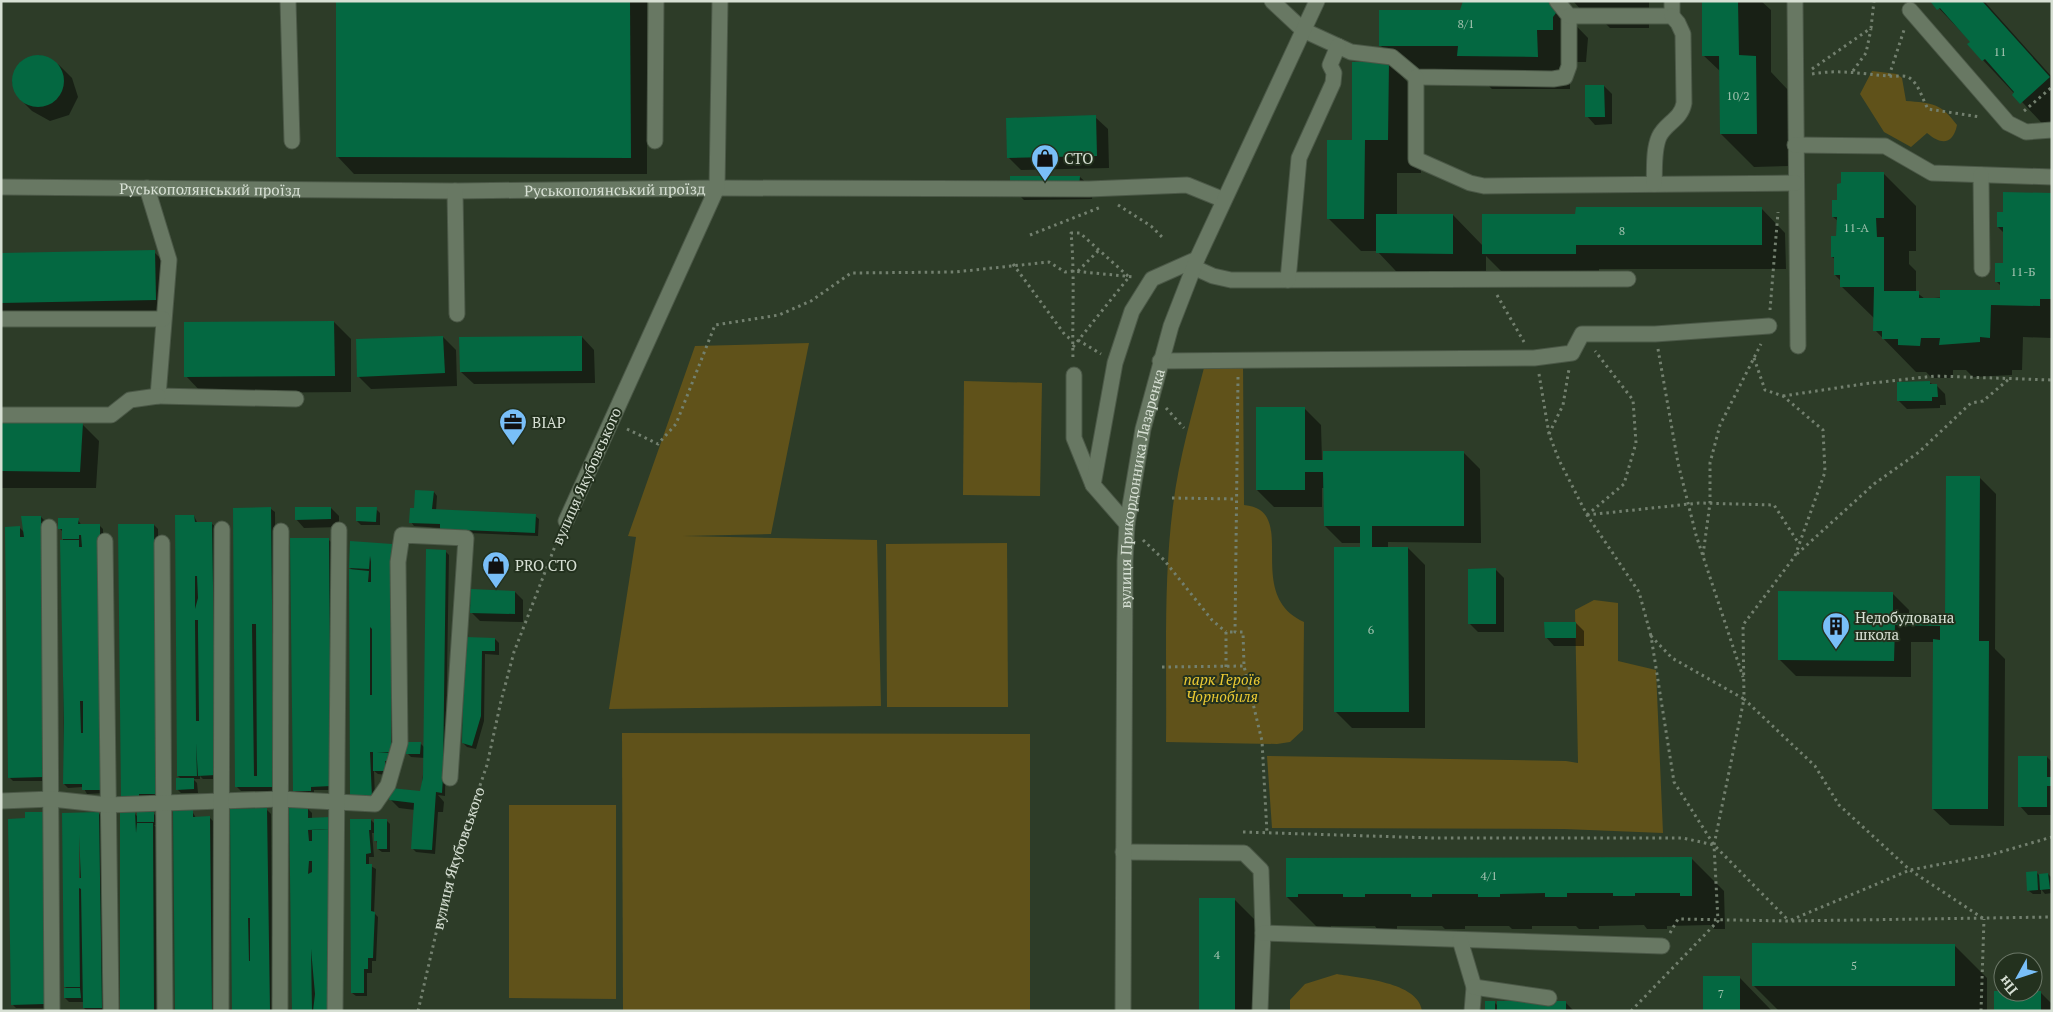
<svg xmlns="http://www.w3.org/2000/svg" width="2053" height="1012" viewBox="0 0 2053 1012" font-family="'PT Serif',serif">
<rect width="100%" height="100%" fill="#2d3c28"/>
<!-- green -->
<g fill="#60521a">
<path d="M1872 71 1897 74 1902 78 1906 101C1932 103 1941 103 1957 125 1953 145 1941 145 1927 133L1911 147 1884 132 1860 94Z"/>
<polygon points="809,343 771,534 683,536 877,540 881,706 609,709 636,537 628,536 695,346"/>
<path d="M1243 363 1244 505C1301 510 1242 594 1304 622L1303 730 1290 742 1277 744 1166 742C1167 664 1163 583 1173 506 1179 457 1193 411 1205 364Z"/>
<polygon points="964,381 1042,383 1040,496 963,495"/>
<polygon points="1007,543 1008,707 887,707 886,544"/>
<polygon points="1594,600 1618,603 1618,661 1656,670 1663,833 1564,829 1272,828 1267,756 1566,761 1578,763 1575,610"/>
<polygon points="622,733 1030,734 1030,1011 623,1011"/>
<polygon points="509,805 616,805 616,999 509,998"/>
<path d="M1337 974C1359 978 1419 982 1422 1011H1290V1000L1305 984Z"/>
</g>
<!-- shadow -->
<g fill="#0007" fill-rule="evenodd">
<polygon points="337,1 647,1 647,174 354,174 338,157"/>
<polygon points="1552,1 1588,38 1586,62 1570,62 1570,89 1492,89 1481,78 1413,78 1380,45"/>
<polygon points="1573,1 1649,1 1649,28 1610,28 1594,12 1583,12"/>
<polygon points="1703,1 1761,1 1771,10 1771,72 1788,90 1789,166 1754,167 1721,134 1721,72 1703,55"/>
<polygon points="1932,1 1984,1 1992,10 2052,77 2052,134 1983,60 1971,42"/>
<polygon points="39,55 59,65 72,78 78,97 69,115 50,121 32,111 19,98 12,82 22,61"/>
<polygon points="1389,63 1421,96 1421,173 1397,173 1397,215 1453,215 1483,246 1761,208 1785,233 1786,269 1599,269 1599,278 1507,277 1486,256 1486,286 1410,286 1377,251 1361,251 1328,218 1353,141"/>
<polygon points="1604,86 1612,94 1612,124 1595,125 1587,116"/>
<polygon points="1095,117 1108,129 1109,168 1021,170 1008,157"/>
<polygon points="1883,173 1916,206 1916,251 1909,251 1909,264 1916,271 1916,292 1925,299 2001,291 2001,286 1996,281 2004,264 2004,233 1998,227 2004,214 2052,194 2052,338 2023,337 2022,370 2012,370 2012,375 1973,377 1966,370 1953,370 1953,378 1932,378 1926,372 1916,372 1875,330 1875,319 1841,286 1841,281 1835,275 1836,260 1832,257 1838,238 1838,221 1833,217 1838,201"/>
<polygon points="1080,177 1093,189 1092,199 1024,200 1012,188"/>
<polygon points="154,252 171,269 172,317 1,319 1,255"/>
<polygon points="334,322 351,339 351,392 202,393 186,376"/>
<polygon points="443,337 456,350 457,386 371,389 358,376"/>
<polygon points="582,337 594,350 595,383 474,384 461,372"/>
<polygon points="1,355 2,356 2,414 1,414"/>
<polygon points="1930,383 1937,386 1945,394 1946,405 1940,405 1940,408 1907,409 1898,400"/>
<polygon points="1304,408 1321,425 1322,461 1463,452 1480,469 1481,543 1388,542 1388,548 1408,548 1425,565 1425,728 1352,728 1335,711 1361,543 1342,543 1325,526 1325,488 1322,488 1322,507 1274,507 1257,490"/>
<polygon points="1,424 82,424 99,441 96,488 1,488"/>
<polygon points="1979,477 1996,494 1995,649 2005,659 2004,826 1950,825 1933,809 1934,642 1911,642 1911,677 1796,676 1779,659 1892,593 1909,610 1909,617 1946,617"/>
<polygon points="434,492 437,496 436,511 535,516 539,519 538,536 445,532 441,528 414,526 411,522 415,510"/>
<polygon points="331,508 339,516 339,527 304,528 296,519"/>
<polygon points="234,509 271,509 275,512 277,791 241,791 237,787"/>
<polygon points="376,509 380,513 380,525 361,525 357,521"/>
<polygon points="194,516 198,524 212,524 216,527 219,779 203,779 200,776 200,779 193,779 197,783 198,793 181,793 177,789 182,780 178,776"/>
<polygon points="41,517 45,521 48,781 13,781 9,777 20,528 25,533"/>
<polygon points="78,520 82,526 99,525 103,529 105,793 87,794 83,787 68,788 64,784 63,532 59,528"/>
<polygon points="154,525 158,529 161,798 126,801"/>
<polygon points="328,539 332,543 332,582 330,582 336,588 334,790 314,790 314,794 298,794 294,790"/>
<polygon points="351,543 391,546 395,549 394,765 388,775 378,774 374,771 375,800 355,800 353,571 350,568"/>
<polygon points="445,551 449,555 445,796 438,795 444,802 443,812 438,812 435,854 416,852 412,848 415,810 399,808 391,800 421,792 425,758 411,757 407,753 420,743 425,748"/>
<polygon points="1496,570 1504,578 1504,632 1478,632 1470,624"/>
<polygon points="515,592 523,600 523,622 480,621 471,612"/>
<polygon points="1576,623 1584,631 1584,646 1554,646 1546,637"/>
<polygon points="466,638 495,639 499,643 499,655 485,654 484,721 476,749 467,747 463,743"/>
<polygon points="2047,757 2052,762 2052,815 2028,815 2020,806"/>
<polygon points="308,809 312,813 312,819 329,819 336,1011 294,1011"/>
<polygon points="231,810 267,810 271,814 273,1011 234,1011"/>
<polygon points="192,811 196,818 210,818 214,822 216,1011 176,1011"/>
<polygon points="153,813 157,817 157,825 154,825 157,828 158,1011 121,1011 135,814 138,817"/>
<path d="M63 814H99L103 817 105 1011H87L84 1008V1002H69L65 998 68 989 65 987ZM77 833H81L80 884H78Z"/>
<polygon points="26,819 48,1008 16,1008 12,1004"/>
<polygon points="351,820 371,820 375,824 386,820 390,824 390,852 382,852 378,849 375,833 372,833 374,857 369,857 369,865 376,869 374,913 378,917 376,961 372,961 372,973 367,973 367,996 356,996 352,993"/>
<polygon points="1691,858 1724,891 1725,929 1714,929 1710,925 1667,926 1667,929 1647,929 1644,925 1599,926 1599,929 1579,929 1576,926 1532,926 1532,929 1512,929 1509,926 1465,926 1465,929 1445,929 1442,926 1397,926 1397,929 1377,929 1375,926 1331,926 1330,930 1320,930 1287,897 1287,859"/>
<polygon points="2036,872 2039,875 2048,874 2052,878 2052,893 2045,894 2041,889 2041,894 2033,894 2029,891"/>
<polygon points="1234,899 1267,932 1267,1011 1200,1011"/>
<polygon points="1954,945 1987,978 1987,1011 1779,1011 1753,985"/>
<polygon points="1739,977 1772,1011 1704,1011"/>
<polygon points="2040,992 2052,1004 2052,1011 1996,1011"/>
<polygon points="1565,1002 1574,1011 1486,1011 1495,1003 1498,1006"/>
</g>
<!-- building -->
<g fill="#046841" fill-rule="evenodd">
<polygon points="336,1 630,1 631,158 336,157"/>
<polygon points="1463,1 1554,1 1556,13 1553,17 1553,30 1537,30 1538,57 1457,56 1458,46 1379,46 1379,10 1460,10"/>
<polygon points="1702,1 1738,1 1739,55 1756,56 1757,134 1720,134 1719,56 1702,56"/>
<polygon points="1930,1 1982,1 2050,77 2020,104 2012,95 2014,92 1985,59 1982,61 1967,44 1970,42 1940,8 1937,10"/>
<circle cx="38" cy="81" r="26"/>
<polygon points="1352,62 1389,62 1388,140 1365,140 1364,219 1327,219 1327,140 1352,140"/>
<polygon points="1585,85 1604,85 1605,117 1585,117"/>
<polygon points="1096,115 1097,156 1007,158 1006,118"/>
<polygon points="1841,172 1884,172 1884,218 1876,218 1877,237 1884,237 1884,291 1919,291 1919,298 1940,298 1940,290 2000,290 2000,282 1995,282 1995,263 2003,263 2003,227 1997,227 1997,212 2003,212 2003,192 2052,193 2051,299 2040,299 2040,306 1991,305 1990,338 1980,337 1980,342 1939,345 1940,338 1921,338 1920,346 1898,345 1898,339 1882,339 1882,331 1873,331 1874,287 1840,287 1840,275 1834,275 1834,257 1831,257 1831,236 1836,236 1837,217 1832,217 1832,200 1837,200 1837,184 1841,183"/>
<polygon points="1010,176 1080,176 1079,187 1010,188"/>
<polygon points="1576,207 1762,207 1762,245 1576,245 1576,254 1482,254 1482,214 1575,214"/>
<polygon points="1376,214 1453,214 1453,254 1376,253"/>
<polygon points="155,250 156,300 1,303 1,253"/>
<polygon points="334,321 335,376 184,377 184,322"/>
<polygon points="443,336 445,373 357,377 356,339"/>
<polygon points="582,336 582,371 460,372 459,337"/>
<polygon points="1930,381 1930,384 1937,384 1938,397 1932,397 1932,401 1897,401 1897,382"/>
<polygon points="1256,407 1305,407 1305,460 1323,460 1323,451 1464,451 1464,526 1372,526 1372,547 1408,547 1409,712 1334,712 1334,547 1360,547 1360,526 1324,526 1323,472 1305,472 1305,490 1256,490"/>
<polygon points="1,423 83,423 80,472 1,471"/>
<polygon points="1946,476 1980,476 1979,641 1989,641 1988,809 1932,809 1933,639 1940,640 1940,626 1895,625 1894,661 1778,660 1778,591 1893,592 1893,615 1945,616"/>
<polygon points="415,490 434,491 432,509 536,514 535,533 440,529 440,524 409,523 410,508 414,508"/>
<path d="M271 507 274 787H235L233 508ZM252 624H256L257 776H254Z"/>
<polygon points="295,507 331,507 331,519 295,520"/>
<polygon points="356,507 377,507 376,522 356,521"/>
<path d="M175 515H194L195 522H212L216 775 198 776 196 743 197 776H177ZM195 576H197L198 598 195 609ZM195 620H198V632L199 721H196Z"/>
<polygon points="21,516 41,516 44,777 8,778 5,527 20,526 20,537 24,537"/>
<path d="M58 518H79L78 524H100L102 790H82V784H63L64 722 60 540H79V547H82L81 535H79V539H62V529H58ZM80 701H83V733H81Z"/>
<polygon points="118,524 154,524 157,794 139,794 139,797 121,797"/>
<polygon points="290,538 329,538 331,786 311,787 311,791 293,791"/>
<path d="M350 541 392 544 391 752H377L390 753V761H385V771H373V752H370L372 797H350L349 569 369 571 368 582H371V562L370 556 369 569 349 568ZM370 627 372 629V695H370Z"/>
<polygon points="426,549 446,550 443,777 442,793 436,792 432,850 411,849 414,803 389,800 391,788 420,791 423,777"/>
<polygon points="1496,568 1496,624 1468,624 1468,569"/>
<polygon points="471,589 515,591 515,614 470,613"/>
<polygon points="1544,622 1576,622 1576,638 1545,638"/>
<polygon points="465,637 495,638 495,651 482,651 481,716 472,746 462,743"/>
<polygon points="406,742 421,742 420,754 406,754"/>
<polygon points="2018,756 2047,756 2047,777 2052,777 2052,786 2047,786 2047,807 2018,807"/>
<polygon points="176,778 194,778 194,789 176,790"/>
<path d="M267 808 270 1011H232L230 809ZM248 918H250V961H249Z"/>
<path d="M289 808H308V818L330 817V829L308 830 309 841H312V830L330 829 332 1011H313L315 994 311 949 312 1011H292ZM309 861H312V872L308 874Z"/>
<polygon points="173,810 193,810 193,817 210,816 212,1011 175,1011"/>
<polygon points="25,812 44,812 45,1004 11,1005 8,819 25,818"/>
<path d="M99 812 102 1008H83L81 889 79 888 80 987H64L62 813ZM79 835 81 878H79Z"/>
<polygon points="120,812 135,812 136,833 137,823 153,823 154,1011 120,1011"/>
<rect x="137" y="812" width="17" height="10"/>
<polygon points="350,819 371,819 371,830 369,830 371,853 366,854 366,864 372,864 371,911 375,912 374,934 373,958 368,958 368,969 364,969 364,993 351,993"/>
<polygon points="374,819 387,819 387,849 377,849 377,841 374,841"/>
<polygon points="1692,857 1692,896 1680,896 1680,893 1635,893 1635,896 1613,896 1613,893 1567,893 1567,897 1545,897 1545,893 1500,894 1500,897 1478,897 1478,894 1432,894 1432,897 1411,897 1411,894 1365,894 1365,897 1343,897 1343,894 1298,894 1298,897 1286,897 1286,858"/>
<polygon points="2037,871 2038,890 2027,891 2026,872"/>
<polygon points="2048,873 2050,889 2040,890 2039,874"/>
<rect x="1199" y="898" width="36" height="113"/>
<polygon points="1752,943 1955,944 1955,986 1752,986"/>
<rect x="1703" y="976" width="37" height="35"/>
<polygon points="64,988 80,988 81,998 64,998"/>
<rect x="1994" y="991" width="47" height="20"/>
<rect x="1485" y="1001" width="10" height="10"/>
<rect x="1497" y="1001" width="69" height="10"/>
</g>
<g fill="none" stroke-linecap="round" stroke-linejoin="round">
<!-- minor casing -->
<g stroke="#4b5847" stroke-width="17">
<g id="minor">
<polyline points="288,1 292,141"/>
<polyline points="1272,1 1303,30 1351,52 1392,57 1416,77 1553,79 1565,77 1569,66 1569,16 1557,1"/>
<polyline points="1795,1 1798,346"/>
<polyline points="1910,10 2008,123 2026,132 2052,130"/>
<polyline points="1569,16 1672,16 1672,1"/>
<polyline points="1416,77 1416,159 1470,183 1484,186 1795,183"/>
<polyline points="655,141 656,1"/>
<polyline points="1795,145 1885,146 1932,173 2052,177"/>
<polyline points="1981,175 1982,269"/>
<path d="M1654 184C1655 170 1653 151 1659 137 1665 123 1681 120 1684 103L1683 34 1678 23 1672 16"/>
<path id="s2" d="M1 187 455 191 717 188 1089 189 1187 185 1224 200"/>
<polyline points="147,188 169,260 158,396 296,399"/>
<polyline points="455,191 457,314"/>
<polyline points="1193,267 1213,276 1231,280 1628,279"/>
<polyline points="1288,280 1299,158 1333,83 1334,73 1330,65 1338,46"/>
<polyline points="1,319 163,319"/>
<polyline points="1160,361 1534,358 1572,353 1582,334 1655,334 1769,326"/>
<polyline points="1074,375 1074,438 1093,485 1127,524"/>
<polyline points="1,415 111,415 130,400 158,396"/>
<polyline points="1093,485 1115,363 1132,311 1152,279 1197,259"/>
<polyline points="566,521 717,188 720,1"/>
<polyline points="49,527 52,1011"/>
<polyline points="105,541 111,1011"/>
<polyline points="162,543 165,1011"/>
<polyline points="1,801 52,799 108,805 280,799 375,804 388,785 400,743 398,562 402,535 466,538 450,778"/>
<polyline points="1123,852 1244,853 1261,870 1263,933 1260,1011"/>
<polyline points="1263,933 1662,946"/>
<polyline points="1460,940 1474,987 1472,1011"/>
<polyline points="1474,987 1549,998"/>
<polyline points="221,1011 222,529"/>
<polyline points="280,1011 281,531"/>
<polyline points="335,1011 339,530"/>
<path id="s3" d="M1123 1011 1125 561 1127 524 1143 429 1171 326 1197 259 1317 1"/>
</g>
</g>
<!-- path -->
<g stroke="#73806f" stroke-width="3" stroke-dasharray="2.5 4" stroke-linecap="butt">
<polyline points="1812,69 1871,28 1874,1"/>
<polyline points="1853,71 1866,53 1871,29"/>
<path d="M1812 74C1840 69 1861 74 1889 76 1894 77 1902 75 1908 77 1919 83 1922 99 1928 109L1980 117"/>
<polyline points="1889,76 1904,30"/>
<polyline points="2024,111 2052,87"/>
<polyline points="1118,205 1151,226 1164,239"/>
<polyline points="1030,235 1101,207"/>
<polyline points="1013,264 1065,335 1072,340"/>
<polyline points="1078,271 1099,250"/>
<polyline points="1497,295 1524,342"/>
<polyline points="1770,310 1778,212"/>
<polyline points="1078,340 1101,354"/>
<path d="M1073 347 1129 277 1080 233H1071C1075 275 1072 318 1073 360"/>
<polyline points="1658,349 1678,463 1696,535 1743,677"/>
<polyline points="1754,358 1765,390 1783,396 1823,430 1825,472 1795,556 1743,625 1744,699 1815,766 1839,805 1910,870 1984,919"/>
<polyline points="1539,374 1549,434 1559,460 1587,515 1639,592 1651,636"/>
<polyline points="1238,377 1235,632 1243,632 1244,666 1262,741 1267,833"/>
<polyline points="1783,396 1863,384 1935,376 2052,380"/>
<polyline points="1166,408 1184,428"/>
<polyline points="627,429 658,444 676,424 715,325 779,315 811,301 851,273 955,272 1049,262 1065,272 1073,271 1134,277"/>
<polyline points="1549,434 1563,405 1569,369"/>
<polyline points="1172,498 1237,499"/>
<polyline points="1587,515 1699,503 1774,505 1799,544"/>
<polyline points="1587,515 1624,484 1636,443 1633,400 1595,351"/>
<polyline points="1143,540 1164,560 1212,620 1226,632"/>
<polyline points="1797,554 1874,484 1919,452 1971,403 1983,401 2009,379"/>
<polyline points="1703,555 1710,503 1710,463 1720,425 1761,344"/>
<polyline points="1162,667 1244,666"/>
<polyline points="1226,667 1226,632 1235,632"/>
<polyline points="1243,832 1434,838 1683,838 1714,845"/>
<polyline points="1791,920 1910,870 1990,855 2052,837"/>
<polyline points="1670,933 1678,919 1789,921 2052,917"/>
<path id="s1" d="M418 1011 450 873 487 765 501 701 514 652 559 536"/>
<polyline points="1631,1011 1718,921 1714,845 1744,699 1672,658 1651,636 1674,782 1714,845 1789,921"/>
<polyline points="1981,1011 1984,919"/>
</g>
<!-- minor -->
<use href="#minor" stroke="#687863" stroke-width="15"/>
</g>
<!-- icons -->
<defs>
<g id="shop-pin" transform="scale(1.4375)"><path d="M0 17L-7.5 6A9.5 9.5 0 1 1 7.5 6Z" fill="#79bff8" stroke="#23311e"/><path d="M-5-2.5h2.3a2.7 3.5 0 0 1 5.4 0H5L5.5 6h-11ZM-1.5-2.5h3a1.5 2.3 0 0 0-3 0Z" fill="#111"/></g>
<g id="office-pin" transform="scale(1.4375)"><path d="M0 17L-7.5 6A9.5 9.5 0 1 1 7.5 6Z" fill="#79bff8" stroke="#23311e"/><path d="M-6-3h4V-5.5h4V-3h4V5H-6ZM-1-4.5V-3h2v-1.5ZM-6 0V1H6V0Z" fill="#111"/></g>
<g id="building-pin" transform="scale(1.4375)"><path d="M0 17L-7.5 6A9.5 9.5 0 1 1 7.5 6Z" fill="#79bff8" stroke="#23311e"/><path d="M-4-6H4V6H1V3H-1V6H-4ZM-2.5-4.3h1.7v1.8h-1.7ZM.8-4.3h1.7v1.8H.8ZM-2.5-1h1.7V.8h-1.7ZM.8-1h1.7V.8H.8Z" fill="#111"/></g>
</defs>
<g fill-rule="evenodd">
<use href="#shop-pin" x="1045" y="158"/>
<use href="#office-pin" x="513" y="422"/>
<use href="#shop-pin" x="496" y="565"/>
<use href="#building-pin" x="1836" y="626"/>
</g>
<g text-anchor="middle" dominant-baseline="central" stroke-width="4" stroke-linejoin="round" paint-order="stroke">
<!-- number labels -->
<g font-size="12" fill="#a2c2af">
<text x="1466" y="23">8/1</text>
<text x="2000" y="51">11</text>
<text x="1738" y="95">10/2</text>
<text x="1856" y="227">11-А</text>
<text x="1622" y="230">8</text>
<text x="2023" y="271">11-Б</text>
<text x="1371" y="629">6</text>
<text x="1489" y="875">4/1</text>
<text x="1217" y="954">4</text>
<text x="1854" y="965">5</text>
<text x="1721" y="993">7</text>
</g>
<!-- poi labels -->
<g font-size="15" fill="#d7e0d4" stroke="#23311e" text-anchor="start">
<text x="1064" y="158">СТО</text>
<text x="532" y="422">ВІАР</text>
<text x="515" y="565">PRO СТО</text>
<text x="1855" y="617">Недобудована<tspan x="1855" dy="17">школа</tspan></text>
</g>
<!-- street labels -->
<g font-size="15" fill="#d7e0d4" stroke="#23311e">
<text stroke="none"><textPath href="#s2" startOffset="209">Руськополянський проїзд</textPath></text>
<text stroke="none"><textPath href="#s2" startOffset="614">Руськополянський проїзд</textPath></text>
<text transform="translate(586 476) rotate(-66)">вулиця Якубовського</text>
<text stroke="none"><textPath href="#s3" startOffset="524">вулиця Прикордонника Лазаренка</textPath></text>
<text stroke="none"><textPath href="#s1" startOffset="158">вулиця Якубовського</textPath></text>
</g>
<!-- park labels -->
<g font-size="15" font-style="italic" fill="#ebc933" stroke="#23311e">
<text x="1222" y="679">парк Героїв<tspan x="1222" dy="17">Чорнобиля</tspan></text>
</g>
</g>
<!-- border -->
<rect width="2053" height="1012" fill="none" stroke="#d7e0d4" stroke-width="5"/>
<!-- north arrow -->
<g transform="translate(2018 977) rotate(230)"><circle r="24" fill="#23311e" stroke="#6b7767"/>
<path d="M0-4L9 19L0 12L-9 19Z" fill="#79bff8"/>
<text y="-8" font-size="14" font-weight="bold" text-anchor="middle" fill="#d7e0d4">Пн</text>
</g>
</svg>
